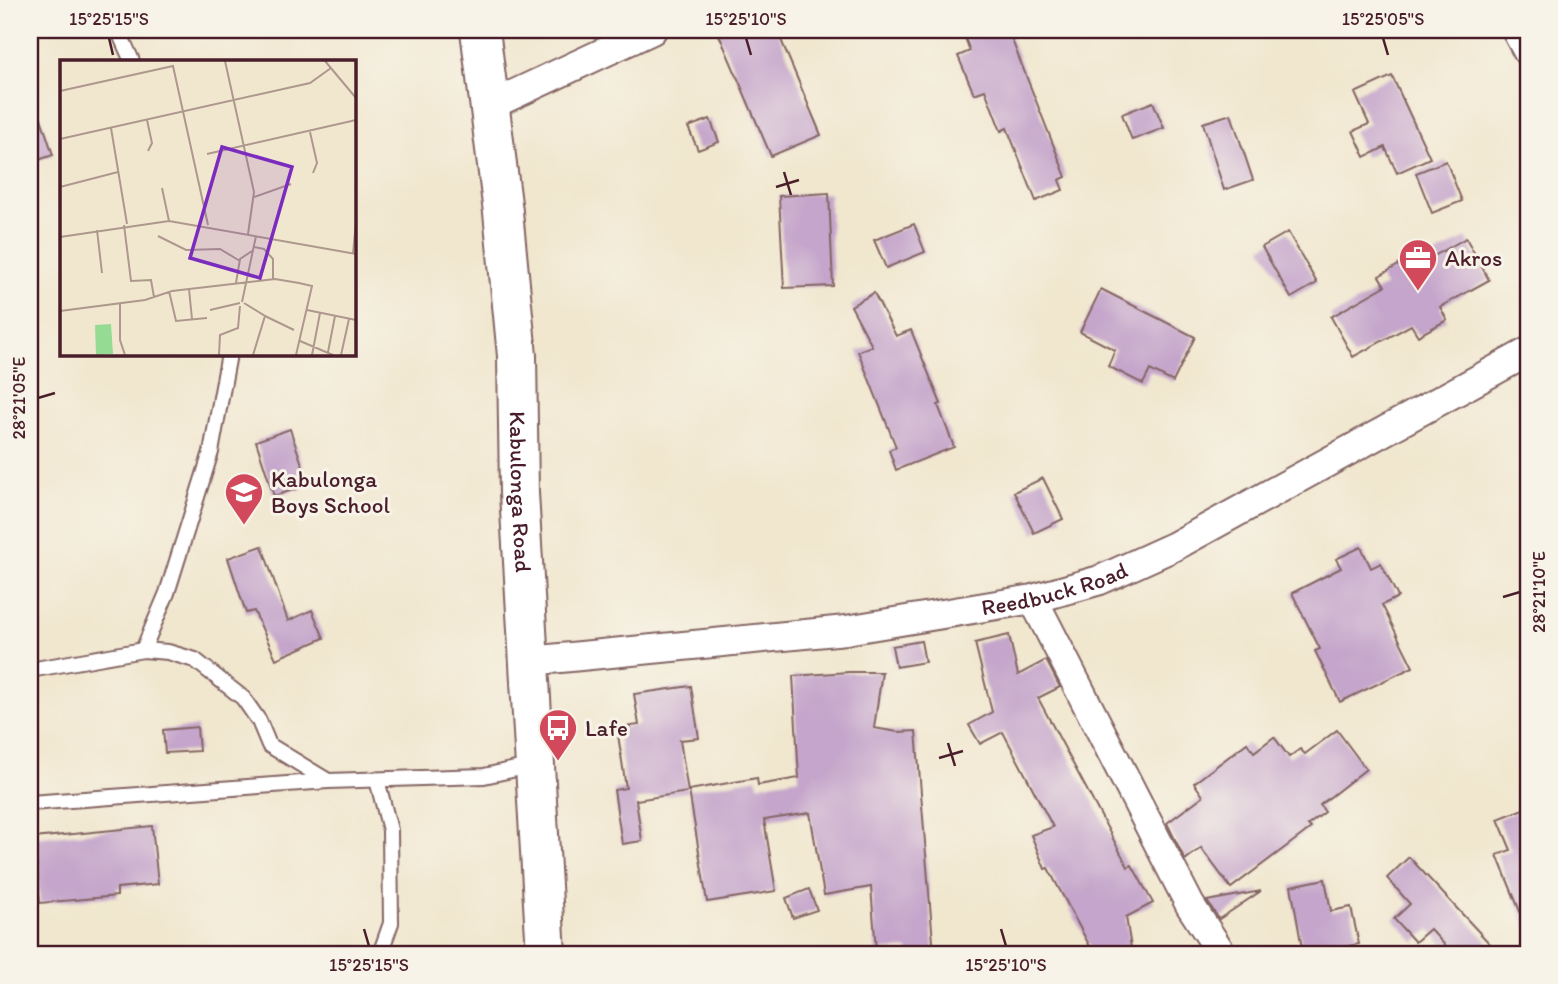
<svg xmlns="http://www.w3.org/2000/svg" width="1558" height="984" viewBox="0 0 1558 984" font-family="Itim,sans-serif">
<rect width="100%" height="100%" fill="#f7f3e8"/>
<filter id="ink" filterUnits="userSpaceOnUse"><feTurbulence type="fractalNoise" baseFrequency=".0143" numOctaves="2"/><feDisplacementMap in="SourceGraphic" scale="14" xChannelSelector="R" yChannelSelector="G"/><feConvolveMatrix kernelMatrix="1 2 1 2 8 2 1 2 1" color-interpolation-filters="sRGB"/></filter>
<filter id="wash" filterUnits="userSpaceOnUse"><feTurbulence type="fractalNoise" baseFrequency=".00686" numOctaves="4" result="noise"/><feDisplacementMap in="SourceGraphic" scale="28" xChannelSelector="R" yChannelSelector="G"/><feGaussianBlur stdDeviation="1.57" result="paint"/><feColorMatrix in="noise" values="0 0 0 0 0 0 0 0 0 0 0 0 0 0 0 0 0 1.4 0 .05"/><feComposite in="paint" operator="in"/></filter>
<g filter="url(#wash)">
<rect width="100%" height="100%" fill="#f1e7cf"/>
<g id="blocks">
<!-- building -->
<g fill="#c5a5cb">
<polygon points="717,30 777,30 821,135 771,156"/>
<polygon points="962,30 1008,30 1066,177 1059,180 1063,190 1036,201 1007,128 1001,131 985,90 974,94 958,56 970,51"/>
<polygon points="1392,76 1430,158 1397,173 1385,147 1365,157 1353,131 1369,124 1355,93"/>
<polygon points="34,97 53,155 30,163 30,98"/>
<polygon points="1153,102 1164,128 1132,140 1122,114"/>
<polygon points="1231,114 1253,180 1224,190 1203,123"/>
<polygon points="710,119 719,142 698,150 688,127"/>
<polygon points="1446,161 1462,201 1432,213 1416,173"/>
<polygon points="829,193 833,286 784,288 779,196"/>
<polygon points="914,224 925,252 886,268 874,240"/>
<polygon points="1288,232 1317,283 1291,298 1262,247"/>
<polygon points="1466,238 1489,280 1440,307 1447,320 1418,336 1411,325 1353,357 1331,317 1385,286 1379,276 1411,258 1416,266"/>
<polygon points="1101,289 1195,337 1173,382 1150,370 1143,384 1108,366 1115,350 1080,332"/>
<polygon points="874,293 896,336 911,330 941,404 938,405 954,447 896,470 889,450 896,447 858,351 872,346 851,306"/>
<polygon points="290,429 309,485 274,496 256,441"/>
<polygon points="1043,478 1063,519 1034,533 1014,492"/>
<polygon points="262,546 288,621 312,610 324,638 276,659 254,611 246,613 228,558"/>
<polygon points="1361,547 1371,568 1381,563 1398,597 1382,605 1413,667 1340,702 1315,651 1320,649 1292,593 1341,568 1336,559"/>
<polygon points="1009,635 1018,675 1046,660 1060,687 1038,698 1128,867 1132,865 1153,903 1126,917 1132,954 1094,954 1048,868 1045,869 1031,835 1053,827 1003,732 980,744 969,725 992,712 975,643"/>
<polygon points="921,641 925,662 896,667 892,646"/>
<polygon points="849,672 882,672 874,728 898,732 916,731 934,954 908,954 908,949 876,951 871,887 824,895 810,813 764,820 776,891 707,902 689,790 757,778 758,785 799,778 793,676"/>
<polygon points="691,686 699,738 680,740 688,792 636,800 642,841 622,844 614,790 626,788 617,728 639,725 634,694"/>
<polygon points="197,727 199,751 165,753 163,730"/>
<polygon points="1337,730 1366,769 1320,805 1325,812 1308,825 1311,828 1231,888 1201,848 1185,860 1167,823 1203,796 1194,783 1247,743 1254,752 1274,737 1289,757 1300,749 1305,754"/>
<polygon points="1528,807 1528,931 1497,855 1511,850 1498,819"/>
<polygon points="152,826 158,884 117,888 117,896 40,903 34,838"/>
<polygon points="1409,857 1491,945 1480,954 1453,954 1430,929 1415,942 1394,919 1410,904 1387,878"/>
<polygon points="1325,879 1331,911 1351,907 1359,944 1338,948 1339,954 1303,954 1291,886"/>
<polygon points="809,889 817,910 793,918 786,898"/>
<polygon points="1261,891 1219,919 1207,901"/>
</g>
</g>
</g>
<g filter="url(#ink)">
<use href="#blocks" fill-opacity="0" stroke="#846564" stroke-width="2"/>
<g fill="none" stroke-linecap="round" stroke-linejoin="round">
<!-- lane casing -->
<g stroke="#846564" stroke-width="18">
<g id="lane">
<polyline points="118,30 132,61"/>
<polyline points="143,650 167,593 211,452 229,354"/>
<polyline points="30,670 143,650 168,652 195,660 243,698 259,721 269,745 328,781"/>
<polyline points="377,780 390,830 391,923 380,954"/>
<polyline points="30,803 328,781 484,776 534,765"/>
</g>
</g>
<!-- street casing -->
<g stroke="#846564" stroke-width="32">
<g id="street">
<polyline points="1516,30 1528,52"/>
<polyline points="491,105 652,30"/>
<polyline points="1033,599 1190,905 1222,954"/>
<path id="s1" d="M530 661 846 630 1033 599 1100 580 1175 546 1528 352"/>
</g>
</g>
<!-- secondary casing -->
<g stroke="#846564" stroke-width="42">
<g id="secondary">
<path id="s2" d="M480 30 503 212 517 356 519 493 546 954"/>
</g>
</g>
<!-- lane -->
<use href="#lane" stroke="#fff" stroke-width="14"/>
<!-- street -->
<use href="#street" stroke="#fff" stroke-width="28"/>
<!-- secondary -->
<use href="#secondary" stroke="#fff" stroke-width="38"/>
</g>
</g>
<!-- ticks -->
<path fill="none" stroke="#4a1f2b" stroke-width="2.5" d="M109 38 113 55M746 38 751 55M1383 38 1388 55M784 172 791 195M776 187 799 180M38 398 55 393M1503 597 1520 592M948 743 955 766M939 758 963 751M364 929 369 946M1001 929 1006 946"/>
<!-- icons -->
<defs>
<g id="office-pin" transform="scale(2.0125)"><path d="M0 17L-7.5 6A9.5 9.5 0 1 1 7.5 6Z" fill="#d1495b" stroke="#f7f3e8"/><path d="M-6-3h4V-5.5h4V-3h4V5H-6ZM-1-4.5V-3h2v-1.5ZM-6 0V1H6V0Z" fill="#fff"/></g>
<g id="school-pin" transform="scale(2.0125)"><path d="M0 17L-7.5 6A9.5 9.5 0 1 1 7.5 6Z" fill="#d1495b" stroke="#f7f3e8"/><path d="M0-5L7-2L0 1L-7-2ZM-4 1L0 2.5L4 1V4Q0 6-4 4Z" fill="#fff"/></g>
<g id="bus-pin" transform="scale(2.0125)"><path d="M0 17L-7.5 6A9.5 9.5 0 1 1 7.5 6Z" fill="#d1495b" stroke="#f7f3e8"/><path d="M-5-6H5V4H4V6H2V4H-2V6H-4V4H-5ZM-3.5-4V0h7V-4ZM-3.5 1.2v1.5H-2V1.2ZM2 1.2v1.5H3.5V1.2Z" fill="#fff"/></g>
</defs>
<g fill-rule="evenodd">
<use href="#office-pin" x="1418" y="258"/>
<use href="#school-pin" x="244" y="492"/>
<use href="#bus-pin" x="558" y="728"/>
</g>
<g text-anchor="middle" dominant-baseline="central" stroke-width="6" stroke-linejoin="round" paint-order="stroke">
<!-- poi labels -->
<g font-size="23" fill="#4a1f2b" stroke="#f7f3e8" text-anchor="start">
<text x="1445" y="258">Akros</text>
<text x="271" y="479">Kabulonga<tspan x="271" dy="26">Boys School</tspan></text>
<text x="585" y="728">Lafe</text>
</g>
<!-- street labels -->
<g font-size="23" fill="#4a1f2b" stroke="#f7f3e8">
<text stroke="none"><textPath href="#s2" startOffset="464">Kabulonga Road</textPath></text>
<text stroke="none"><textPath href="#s1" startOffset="530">Reedbuck Road</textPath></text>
</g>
</g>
<!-- overview -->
<g transform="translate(60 60)">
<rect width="296" height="296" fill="#f1e7cf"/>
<path d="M51 264 53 294 36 295 35 265Z" fill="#95db94"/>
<path fill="none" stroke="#ae978d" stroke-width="2" d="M165 1 194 132 188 174M265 1 296 38M0 31 113 6 148 165M87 60 92 83 88 91M51 68 67 164M250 72 257 103 253 113M0 79 250 23 271 8M147 94 296 60M0 127 58 112M102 128 109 161M194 137 231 124M64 165 71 221 91 220 94 237M37 170 42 213M98 176 126 190 160 189 180 201M0 177 109 161 296 194M194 187 204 189 213 199V219M293 193 296 162M176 223 180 199 192 191M129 229 132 259M109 231 116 261 147 258M182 242 196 176M184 243 205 256 193 295M60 244V280L65 295M150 250 180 243M247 250 296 260M0 251 85 240 112 231 215 219 239 223 252 226 236 295M205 256 234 270M240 281 273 295M268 292 275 256M159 295 160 275 178 268 180 246M252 295 260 253M281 295 289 259"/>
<path fill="#7b2cbf" fill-opacity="0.15" stroke="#7b2cbf" stroke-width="3.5" d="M162 87 232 107 200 218 130 198Z"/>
<rect width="296" height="296" fill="none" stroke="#4a1f2b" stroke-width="3.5"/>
</g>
<!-- margin -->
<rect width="1558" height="984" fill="none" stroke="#f7f3e8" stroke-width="77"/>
<rect x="38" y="38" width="1482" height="908" fill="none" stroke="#4a1f2b" stroke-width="2.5"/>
<g font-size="18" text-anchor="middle" fill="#4a1f2b">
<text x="109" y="25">15°25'15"S</text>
<text x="746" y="25">15°25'10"S</text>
<text x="1383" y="25">15°25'05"S</text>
<text transform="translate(19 398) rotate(-90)" y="6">28°21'05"E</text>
<text transform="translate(1539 592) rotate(-90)" y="6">28°21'10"E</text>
<text x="369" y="971">15°25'15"S</text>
<text x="1006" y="971">15°25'10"S</text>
</g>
</svg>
